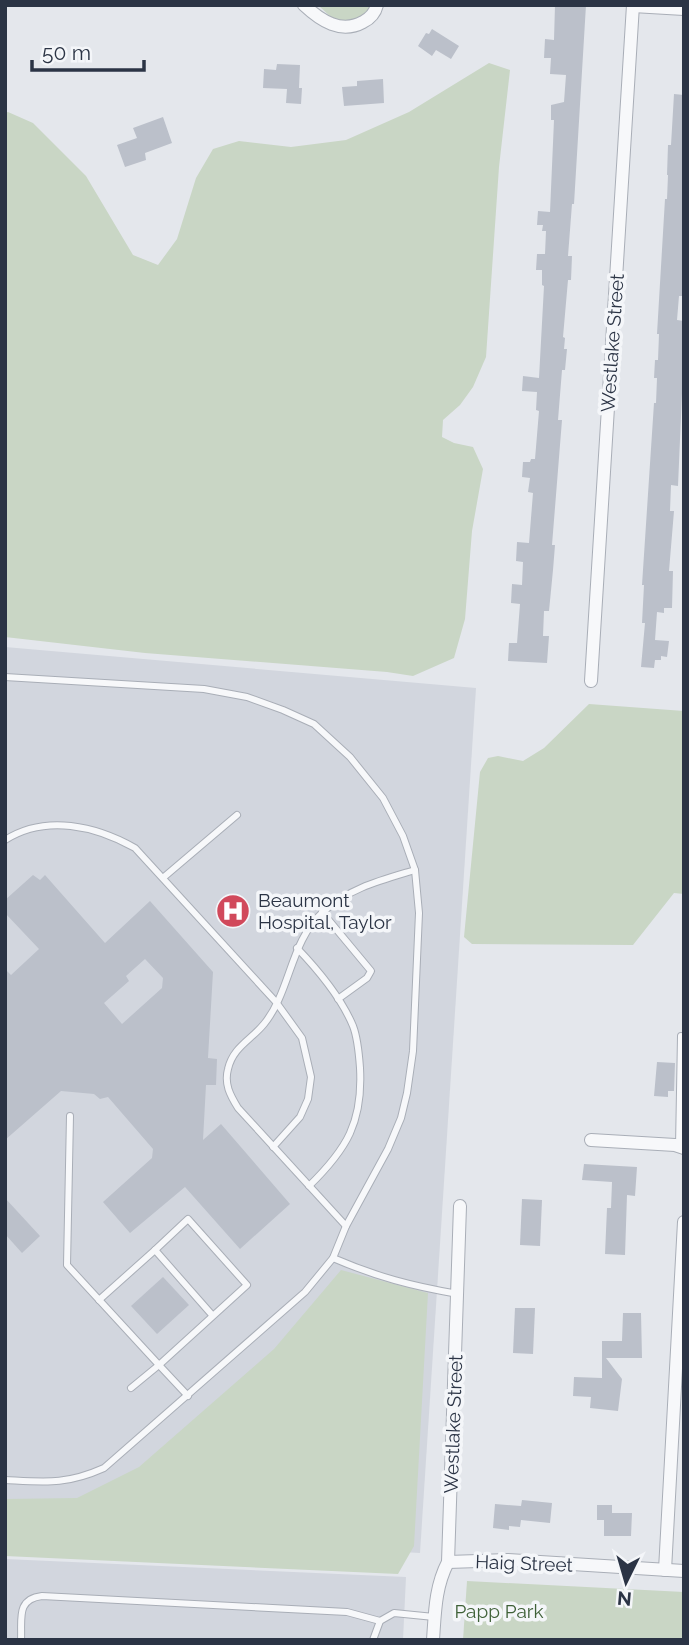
<svg xmlns="http://www.w3.org/2000/svg" width="689" height="1645" viewBox="0 0 689 1645" font-family="Raleway,sans-serif">
<rect width="100%" height="100%" fill="#e4e7ec"/>
<!-- built -->
<g fill="#d2d6de">
<polygon points="5,647 476,688 420,1553 5,1530"/>
<polygon points="5,1559 406,1577 403,1640 5,1640"/>
</g>
<!-- green -->
<g fill="#c9d6c5">
<polygon points="318,5 371,5 365,15 347,23 333,19"/>
<polygon points="489,63 510,70 499,167 486,357 473,387 460,405 443,420 442,437 454,443 473,447 483,469 472,531 465,619 454,658 413,676 387,672 145,653 5,637 5,113 8,112 33,123 86,176 133,255 158,265 177,239 196,178 213,149 239,141 291,147 346,140 409,112"/>
<polygon points="589,704 684,711 684,894 674,893 633,945 472,944 464,937 480,772 488,758 498,756 523,761 544,748"/>
<polygon points="341,1270 428,1293 414,1546 398,1574 5,1556 5,1499 77,1498 139,1467 274,1349"/>
<polygon points="467,1581 684,1592 684,1640 463,1640"/>
</g>
<!-- building -->
<g fill="#bbc0ca" fill-rule="evenodd">
<polygon points="555,5 586,5 574,204 572,204 568,256 572,256 571,280 568,280 563,337 565,338 564,349 567,349 565,370 562,370 558,420 562,420 552,545 555,545 553,570 549,611 544,611 543,636 549,636 547,663 508,661 509,643 517,643 520,604 511,603 512,584 522,585 523,562 516,561 517,542 529,543 533,493 528,492 530,478 522,477 523,462 530,462 531,459 535,459 539,411 536,410 537,392 522,391 523,376 539,378 544,286 542,285 542,270 536,270 537,254 545,254 546,231 542,231 543,225 537,225 538,211 550,212 554,120 551,120 551,105 564,102 566,75 550,74 551,58 544,58 545,39 554,40"/>
<polygon points="432,29 459,46 451,59 436,50 432,56 418,46 426,33 429,34"/>
<polygon points="277,64 300,65 299,88 302,88 301,104 286,103 287,89 263,88 264,69 276,70"/>
<polygon points="383,79 384,103 344,106 342,87 357,86 357,81"/>
<polygon points="674,94 684,95 682,279 684,296 679,296 677,320 684,321 684,347 678,486 671,485 670,511 674,511 669,571 673,571 672,608 664,608 664,613 657,612 655,640 669,641 667,657 661,656 661,660 655,660 654,668 641,667 645,623 642,623 644,585 642,585 654,403 656,403 657,378 654,378 655,360 658,360 659,334 657,334 665,199 667,199 668,175 667,175 668,145 671,145"/>
<polygon points="163,117 172,143 145,153 146,160 125,167 117,145 137,138 133,128"/>
<path d="M33 875 40 880 45 875 105 943 150 901 213 972 208 1058 217 1059 216 1085H206L203 1140 221 1124 290 1204 240 1249 185 1187 130 1233 103 1202 152 1158 153 1149 108 1097 100 1099 94 1094 61 1091 5 1140V969L11 975 39 949 5 913V900ZM145 959 163 978 162 988 122 1024 104 1003 129 981 126 976Z"/>
<polygon points="657,1062 675,1063 674,1091 668,1091 668,1097 654,1096"/>
<polygon points="584,1164 637,1167 635,1196 627,1195 625,1255 605,1254 607,1208 611,1208 612,1182 582,1180"/>
<polygon points="5,1198 40,1236 22,1253 5,1234"/>
<polygon points="522,1199 542,1200 540,1246 520,1245"/>
<polygon points="163,1277 189,1305 157,1334 131,1306"/>
<polygon points="515,1308 535,1308 533,1354 513,1353"/>
<polygon points="623,1313 641,1313 642,1358 606,1358 622,1379 618,1411 590,1408 591,1397 573,1396 574,1377 602,1378 602,1341 622,1341"/>
<polygon points="522,1500 552,1503 550,1523 521,1520 520,1527 509,1526 509,1530 493,1528 495,1504 521,1506"/>
<polygon points="597,1505 612,1505 612,1513 632,1513 631,1536 604,1536 604,1520 597,1520"/>
</g>
<g fill="none" stroke-linecap="round" stroke-linejoin="round">
<!-- lane casing -->
<g stroke="#a9aeb7" stroke-width="8">
<g id="lane">
<path d="M5 677 204 689 247 697 283 710 314 724 350 757 383 798 403 836 415 870 419 913 413 1051 407 1093 401 1118 388 1149 346 1226 333 1258 305 1292 104 1468C66 1485 45 1482 5 1480"/>
<path d="M5 840C46 814 96 826 135 848L276 1002 302 1038 311 1077 308 1099 300 1117 273 1147"/>
<polyline points="164,877 237,815"/>
<polyline points="322,912 371,971 367,978 338,999"/>
<path d="M297 948C319 971 341 997 353 1026 358 1039 359 1054 360 1068 363 1122 347 1149 309 1186"/>
<polyline points="70,1116 67,1265 159,1365 131,1388"/>
<polyline points="679,1146 681,1036"/>
<path d="M346 1226 238 1108C230 1095 224 1084 228 1069 233 1047 251 1040 264 1024 291 991 290 941 323 912 349 888 382 880 415 870"/>
<path d="M333 1258C377 1277 412 1286 458 1294"/>
<polyline points="99,1300 155,1250"/>
<polyline points="188,1396 159,1365 247,1285 188,1219 155,1250 213,1316"/>
<path d="M21 1640C22 1619 16 1599 42 1596L347 1612 380 1621"/>
<polyline points="373,1640 380,1621 394,1613 434,1617"/>
</g>
</g>
<!-- street casing -->
<g stroke="#a9aeb7" stroke-width="14">
<g id="street">
<path d="M304 5C321 21 341 34 363 22 371 18 375 13 377 5"/>
<polyline points="633,6 684,9"/>
<polyline points="591,681 633,5"/>
<polyline points="591,1140 675,1145 684,1148"/>
<polyline points="448,1562 508,1560 684,1571"/>
<polyline points="665,1570 684,1222"/>
<path d="M433 1640C435 1612 435 1587 448 1562L460 1206"/>
</g>
</g>
<!-- lane -->
<use href="#lane" stroke="#f7f8fa" stroke-width="6"/>
<!-- street -->
<use href="#street" stroke="#f7f8fa" stroke-width="12"/>
</g>
<!-- icons -->
<defs>
<g id="hospital-disc" transform="scale(1.75)"><circle r="9.5" fill="#d1495b" stroke="#f4f6f9"/><path d="M-5-5h3v3.5h4V-5h3V5h-3V1.5h-4V5h-3Z" fill="#fff"/></g>
</defs>
<g fill-rule="evenodd">
<use href="#hospital-disc" x="233" y="911"/>
</g>
<g text-anchor="middle" dominant-baseline="central" stroke-width="7" stroke-linejoin="round" paint-order="stroke">
<!-- street labels -->
<g font-size="19" fill="#2b3445" stroke="#f4f6f9">
<text transform="translate(612 343) rotate(-86)">Westlake Street</text>
<text transform="translate(453 1424) rotate(-88)">Westlake Street</text>
<text transform="translate(524 1563) rotate(2)">Haig Street</text>
</g>
<!-- poi labels -->
<g font-size="19" fill="#2b3445" stroke="#f4f6f9" text-anchor="start">
<text x="258" y="900">Beaumont<tspan x="258" dy="22">Hospital, Taylor</tspan></text>
</g>
<!-- park labels -->
<g font-size="19" fill="#3f6138" stroke="#f4f6f9">
<text x="499" y="1611">Papp Park</text>
</g>
</g>
<!-- border -->
<rect width="689" height="1645" fill="none" stroke="#2b3445" stroke-width="14"/>
<!-- north arrow -->
<g transform="translate(626 1582) rotate(185)" stroke="#f4f6f9" stroke-width="5" paint-order="stroke">
<path d="M0-5L12 26L0 18L-12 26Z" fill="#2b3445"/>
<text y="-10" font-size="19" font-weight="bold" text-anchor="middle" fill="#2b3445">N</text>
</g>
<!-- scale -->
<path d="M32 60v10h112v-10" fill="none" stroke="#2b3445" stroke-width="3.5"/>
<text x="42" y="60" font-size="21" fill="#2b3445" stroke="#f4f6f9" stroke-width="5" paint-order="stroke">50 m</text>
</svg>
